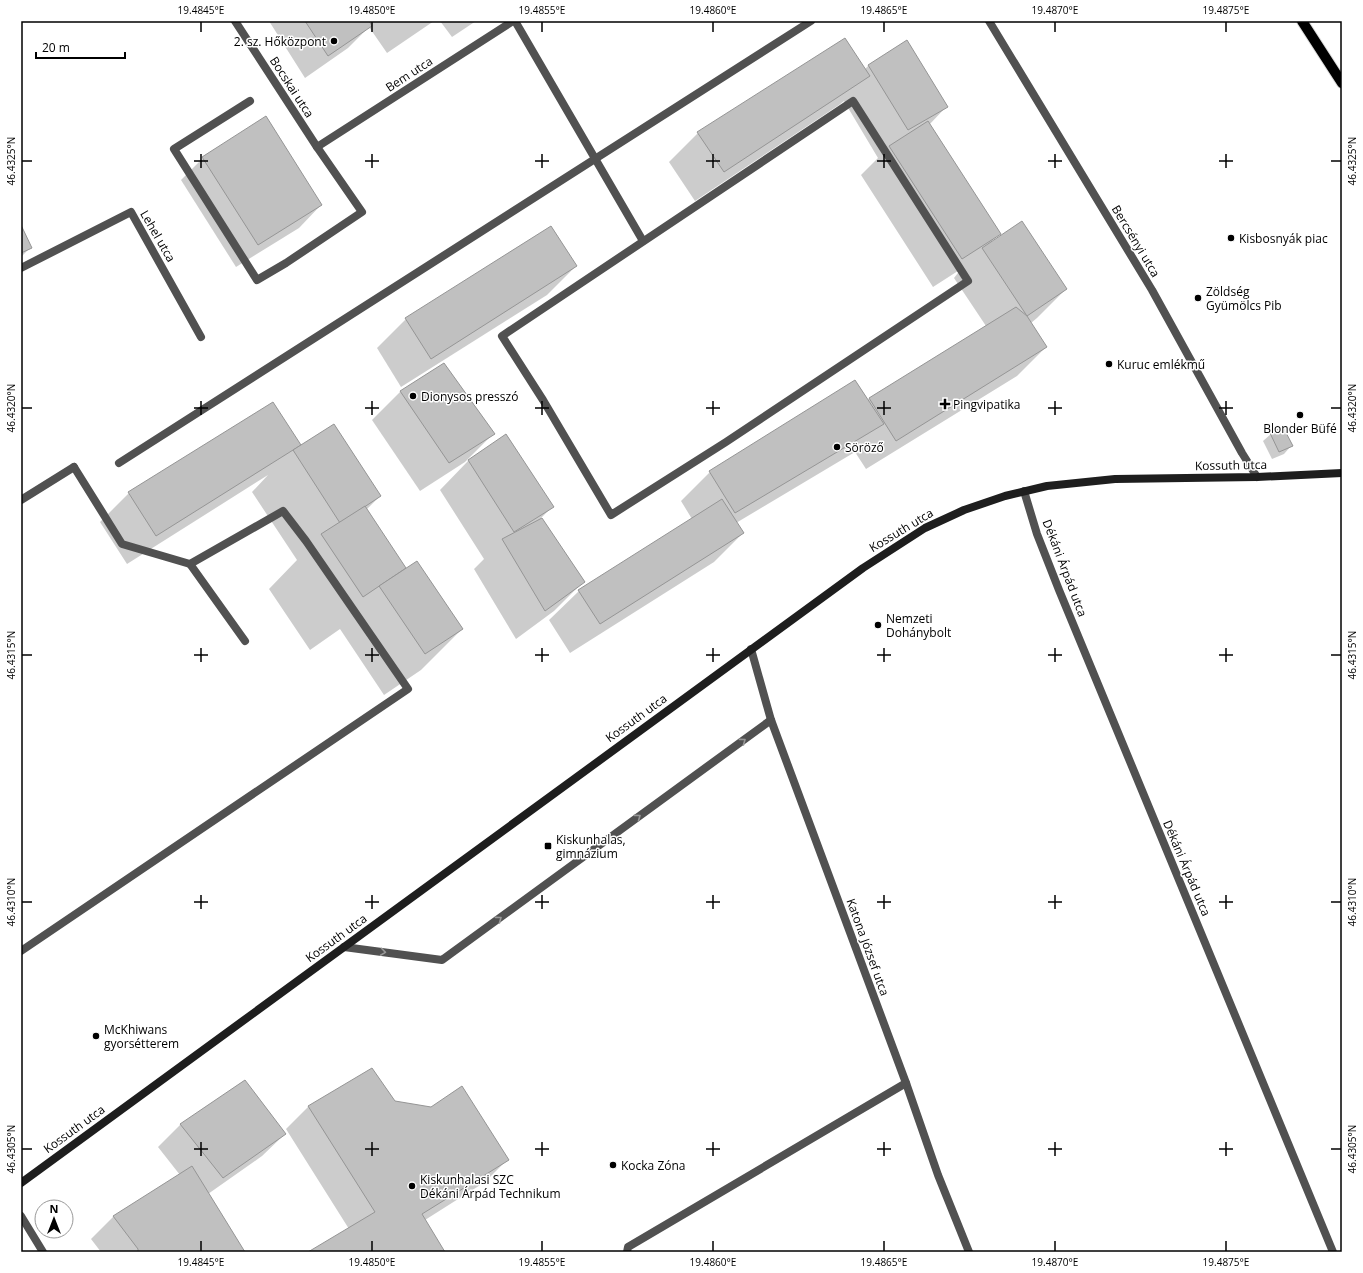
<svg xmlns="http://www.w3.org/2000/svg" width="1363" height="1273" viewBox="0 0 1363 1273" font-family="'Open Sans',sans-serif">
<rect width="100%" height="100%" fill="#fff"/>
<!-- shadow -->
<g fill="#0003">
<polygon points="269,21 434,21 387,53 369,27 348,48 305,78"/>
<polygon points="440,21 476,21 452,37"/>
<polygon points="869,65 947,106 929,125 1000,233 992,241 1066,289 1037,318 1031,323 1046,347 1017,376 866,469 855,452 736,523 743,533 714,562 570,653 549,620 579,591 692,519 681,501 710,472 867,400 986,326 954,278 961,269 933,287 861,175 878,158 844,101 839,105 695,201 669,162 698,133 864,70"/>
<polygon points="203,158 321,205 299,228 236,267 181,180"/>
<polygon points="21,227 30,248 21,257"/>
<polygon points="576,266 547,295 401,387 377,348 406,319"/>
<polygon points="401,391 493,434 465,462 420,491 372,420"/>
<polygon points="1271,434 1291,446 1284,454 1272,459 1263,441"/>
<polygon points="506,435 552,507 541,518 583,582 554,611 516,639 474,569 484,559 440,490 468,461"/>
<polygon points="299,445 380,496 366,510 402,571 462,629 421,670 384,695 340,629 310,650 269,589 297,560 252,492 268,475 127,564 100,522 129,493"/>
<polygon points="372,1069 394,1102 507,1160 485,1182 425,1220 444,1252 310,1252 349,1229 286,1129 308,1107"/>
<polygon points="244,1081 285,1134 262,1156 208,1194 244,1252 101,1252 91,1239 113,1217 180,1175 158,1147 180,1125"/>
</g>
<!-- building -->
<g fill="#c0c0c0" stroke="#959595">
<polygon points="305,21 369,21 372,26 328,56"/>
<polygon points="845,38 870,76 724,172 697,132"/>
<polygon points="907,40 948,107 908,130 868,65"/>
<polygon points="266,116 322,205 258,245 202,157"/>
<polygon points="928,121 1001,234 962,259 889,146"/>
<polygon points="1022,221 1067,289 1027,316 982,248"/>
<polygon points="21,225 32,248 21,253"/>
<polygon points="551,226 577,266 431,359 405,318"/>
<polygon points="1016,307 1027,316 1047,347 896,441 869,398"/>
<polygon points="444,363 495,434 449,463 400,391"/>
<polygon points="855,380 884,424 735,513 709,471"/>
<polygon points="273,402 301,445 156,536 128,492"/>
<polygon points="334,424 381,496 340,523 293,450"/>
<polygon points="1283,427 1293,446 1279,452 1270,433"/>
<polygon points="506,434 554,507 514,532 468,460"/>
<polygon points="722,499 744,533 600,624 578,590"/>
<polygon points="365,506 406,568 363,597 321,534"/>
<polygon points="542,518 585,582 545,611 502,539"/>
<polygon points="417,561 463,629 425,654 379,586"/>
<polygon points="372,1068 395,1101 431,1107 462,1086 509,1160 422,1214 445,1252 308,1252 375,1212 308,1106"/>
<polygon points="245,1080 286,1134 223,1178 180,1124"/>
<polygon points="192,1166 245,1252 138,1252 138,1249 113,1216"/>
</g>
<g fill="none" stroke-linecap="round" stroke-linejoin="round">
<!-- primary casing -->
<g stroke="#dbdbdb" stroke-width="12">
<polyline id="primary" points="1302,21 1342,83"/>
</g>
<!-- lane -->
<g stroke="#515151" stroke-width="8">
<polyline points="515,21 643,241"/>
<polyline points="250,101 174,149 257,280 286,263 362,212 317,147"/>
<path d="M853 101 968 281 726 442 611 515 543 400 502 336C619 258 736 180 853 101Z"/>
<polyline points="190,564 245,641"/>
<polyline points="344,947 442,960 771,720"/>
<polyline points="21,951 408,689 306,541 283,511 190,564 122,544 74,467"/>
</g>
<!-- street -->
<g stroke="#515151" stroke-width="8">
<polyline points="235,21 317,147 513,21"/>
<polyline points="989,21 1152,290 1242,453 1257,477"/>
<polyline points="21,268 131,212 201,337"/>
<polyline points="119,463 811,21"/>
<polyline points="1024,491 1037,534 1059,590 1333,1252"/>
<polyline points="21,500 74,467"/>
<polyline points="751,649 771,720 906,1083 938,1175 969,1252"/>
<polyline points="21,1216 43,1252"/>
<polyline points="627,1252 628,1247 906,1083"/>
</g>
<!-- secondary -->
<polyline stroke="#1e1e1e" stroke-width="8" points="21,1183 863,568 925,528 964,510 1005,496 1047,486 1115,479 1257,477 1342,473"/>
<!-- primary -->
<use href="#primary" stroke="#000" stroke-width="10"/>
</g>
<!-- one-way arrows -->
<defs><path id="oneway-chevron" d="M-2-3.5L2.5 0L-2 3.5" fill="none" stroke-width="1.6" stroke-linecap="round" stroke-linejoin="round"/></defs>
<g stroke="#979797">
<use href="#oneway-chevron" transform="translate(743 741) rotate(-36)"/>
<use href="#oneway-chevron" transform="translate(638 817) rotate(-36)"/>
<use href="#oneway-chevron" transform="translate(499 919) rotate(-36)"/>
<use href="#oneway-chevron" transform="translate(383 952) rotate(8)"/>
</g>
<!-- ticks -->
<path fill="none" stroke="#000" stroke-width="1.5" d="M201 22V32M372 22V32M542 22V32M713 22V32M884 22V32M1055 22V32M1226 22V32M201 154V168M372 154V168M542 154V168M713 154V168M884 154V168M1055 154V168M1226 154V168M22 161H32M194 161H208M365 161H379M535 161H549M706 161H720M877 161H891M1048 161H1062M1219 161H1233M1331 161H1341M201 401V415M372 401V415M542 401V415M713 401V415M884 401V415M1055 401V415M1226 401V415M22 408H32M194 408H208M365 408H379M535 408H549M706 408H720M877 408H891M1048 408H1062M1219 408H1233M1331 408H1341M201 648V662M372 648V662M542 648V662M713 648V662M884 648V662M1055 648V662M1226 648V662M22 655H32M194 655H208M365 655H379M535 655H549M706 655H720M877 655H891M1048 655H1062M1219 655H1233M1331 655H1341M201 895V909M372 895V909M542 895V909M713 895V909M884 895V909M1055 895V909M1226 895V909M22 902H32M194 902H208M365 902H379M535 902H549M706 902H720M877 902H891M1048 902H1062M1219 902H1233M1331 902H1341M201 1142V1156M372 1142V1156M542 1142V1156M713 1142V1156M884 1142V1156M1055 1142V1156M1226 1142V1156M22 1149H32M194 1149H208M365 1149H379M535 1149H549M706 1149H720M877 1149H891M1048 1149H1062M1219 1149H1233M1331 1149H1341M201 1241V1251M372 1241V1251M542 1241V1251M713 1241V1251M884 1241V1251M1055 1241V1251M1226 1241V1251"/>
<!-- markers -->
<g fill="#000" stroke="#fff" stroke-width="1.5">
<circle cx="334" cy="41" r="4"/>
<circle cx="1231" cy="238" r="4"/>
<circle cx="1198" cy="298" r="4"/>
<circle cx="1109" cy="364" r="4"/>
<circle cx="413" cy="396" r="4"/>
<path d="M943 398h4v4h4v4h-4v4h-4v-4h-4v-4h4z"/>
<circle cx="1300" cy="415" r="4"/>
<circle cx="837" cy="447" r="4"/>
<circle cx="878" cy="625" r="4"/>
<rect x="544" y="842" width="8" height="8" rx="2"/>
<circle cx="96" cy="1036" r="4"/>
<circle cx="613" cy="1165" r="4"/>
<circle cx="412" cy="1186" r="4"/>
</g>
<g text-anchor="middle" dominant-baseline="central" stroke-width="3" stroke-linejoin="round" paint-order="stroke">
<!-- poi labels -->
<g font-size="12" fill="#000" stroke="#fff" text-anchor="start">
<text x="326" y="41" text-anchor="end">2. sz. Hőközpont</text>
<text x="1239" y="238">Kisbosnyák piac</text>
<text x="1206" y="291">Zöldség<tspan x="1206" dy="14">Gyümölcs Pib</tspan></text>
<text x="1117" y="364">Kuruc emlékmű</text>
<text x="421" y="396">Dionysos presszó</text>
<text x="953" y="404">Pingvipatika</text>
<text x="1300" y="428" text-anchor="middle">Blonder Büfé</text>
<text x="845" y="447">Söröző</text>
<text x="886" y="618">Nemzeti<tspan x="886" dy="14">Dohánybolt</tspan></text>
<text x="556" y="839">Kiskunhalas,<tspan x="556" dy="14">gimnázium</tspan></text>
<text x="104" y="1029">McKhiwans<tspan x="104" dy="14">gyorsétterem</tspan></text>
<text x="621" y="1165">Kocka Zóna</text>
<text x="420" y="1179">Kiskunhalasi SZC<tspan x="420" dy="14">Dékáni Árpád Technikum</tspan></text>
</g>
<!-- street labels -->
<g font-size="12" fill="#000" stroke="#fff">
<text transform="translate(409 74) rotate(-33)">Bem utca</text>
<text transform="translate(292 87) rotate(57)">Bocskai utca</text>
<text transform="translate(158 236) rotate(60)">Lehel utca</text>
<text transform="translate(1136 241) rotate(59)">Bercsényi utca</text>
<text transform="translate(1231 465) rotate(-1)">Kossuth utca</text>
<text transform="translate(901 530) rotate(-31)">Kossuth utca</text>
<text transform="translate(1065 568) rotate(69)">Dékáni Árpád utca</text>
<text transform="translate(636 718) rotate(-36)">Kossuth utca</text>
<text transform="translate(1187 868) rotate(67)">Dékáni Árpád utca</text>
<text transform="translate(336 938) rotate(-36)">Kossuth utca</text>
<text transform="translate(868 947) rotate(70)">Katona József utca</text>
<text transform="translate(74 1129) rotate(-36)">Kossuth utca</text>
</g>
</g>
<!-- border -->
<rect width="1363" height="1273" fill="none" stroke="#ffffff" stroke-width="44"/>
<!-- north arrow -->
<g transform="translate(54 1219)"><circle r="19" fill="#ffffff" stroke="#999999"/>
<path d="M0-3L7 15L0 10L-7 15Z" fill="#000000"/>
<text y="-6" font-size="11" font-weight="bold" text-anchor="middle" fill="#000000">N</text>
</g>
<!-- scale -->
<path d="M36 52v6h89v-6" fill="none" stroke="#000000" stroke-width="2"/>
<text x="42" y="52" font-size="12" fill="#000000" stroke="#ffffff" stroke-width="3" paint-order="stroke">20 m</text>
<rect x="22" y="22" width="1319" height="1229" fill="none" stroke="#000" stroke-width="1.5"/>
<g font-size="10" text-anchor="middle" fill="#000">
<text x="201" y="14">19.4845°E</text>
<text x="372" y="14">19.4850°E</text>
<text x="542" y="14">19.4855°E</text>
<text x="713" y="14">19.4860°E</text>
<text x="884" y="14">19.4865°E</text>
<text x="1055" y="14">19.4870°E</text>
<text x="1226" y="14">19.4875°E</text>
<text transform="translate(11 161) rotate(-90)" y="4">46.4325°N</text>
<text transform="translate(1352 161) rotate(-90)" y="4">46.4325°N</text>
<text transform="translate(11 408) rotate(-90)" y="4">46.4320°N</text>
<text transform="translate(1352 408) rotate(-90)" y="4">46.4320°N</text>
<text transform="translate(11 655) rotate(-90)" y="4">46.4315°N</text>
<text transform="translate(1352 655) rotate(-90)" y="4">46.4315°N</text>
<text transform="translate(11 902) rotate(-90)" y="4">46.4310°N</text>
<text transform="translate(1352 902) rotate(-90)" y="4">46.4310°N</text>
<text transform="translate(11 1149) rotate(-90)" y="4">46.4305°N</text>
<text transform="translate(1352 1149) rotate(-90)" y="4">46.4305°N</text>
<text x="201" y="1266">19.4845°E</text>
<text x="372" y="1266">19.4850°E</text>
<text x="542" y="1266">19.4855°E</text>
<text x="713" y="1266">19.4860°E</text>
<text x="884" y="1266">19.4865°E</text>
<text x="1055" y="1266">19.4870°E</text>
<text x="1226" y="1266">19.4875°E</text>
</g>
</svg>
